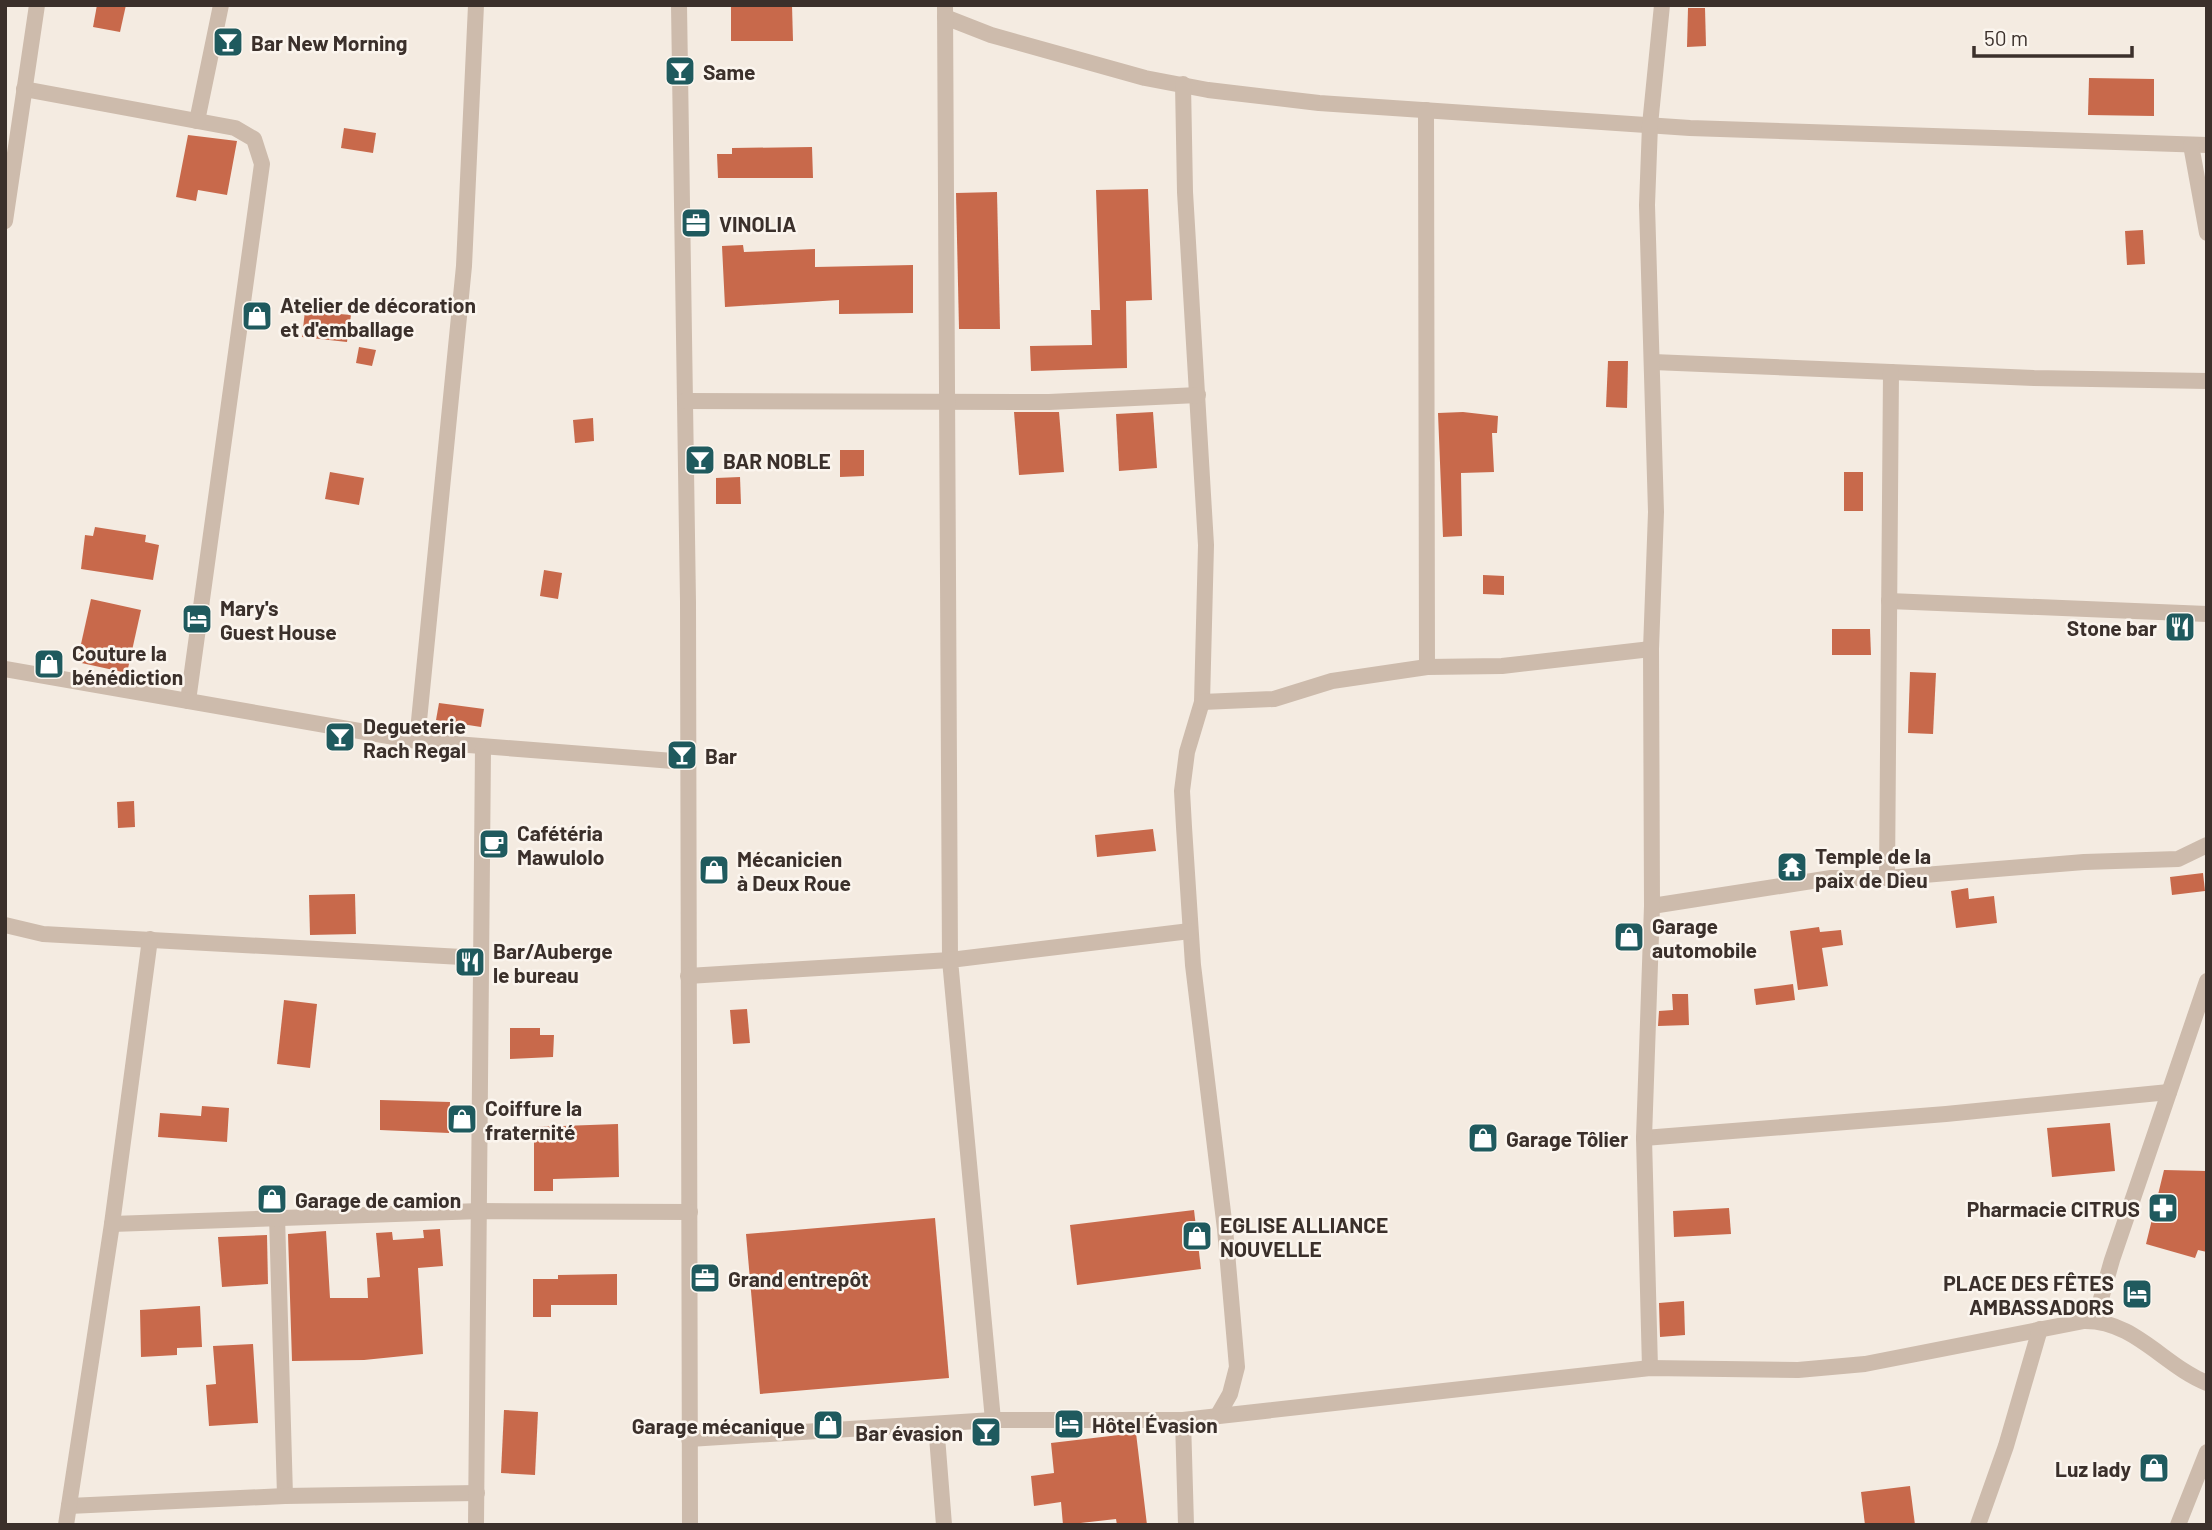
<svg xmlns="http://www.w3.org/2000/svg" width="2212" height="1530" viewBox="0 0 2212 1530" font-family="Barlow,sans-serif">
<rect width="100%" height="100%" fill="#f4ebe1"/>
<!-- building -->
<g fill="#c8694b">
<polygon points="97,5 126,5 120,32 93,27"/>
<polygon points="731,5 792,5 793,41 731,41"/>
<polygon points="1688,8 1705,8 1706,46 1687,47"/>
<polygon points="2089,78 2154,79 2154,116 2088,115"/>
<polygon points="344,128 376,133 373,153 341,148"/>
<polygon points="188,135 237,141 227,195 198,190 196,201 176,197"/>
<polygon points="812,147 813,178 718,178 717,154 732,154 732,148"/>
<polygon points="1148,189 1152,300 1126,301 1127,368 1031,371 1030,346 1092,345 1091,310 1100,310 1096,190"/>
<polygon points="997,192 1000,329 959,329 956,193"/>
<polygon points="2143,230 2145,264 2127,265 2125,231"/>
<polygon points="743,245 744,252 815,249 815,267 913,265 913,313 839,314 839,300 725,307 722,246"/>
<polygon points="305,311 351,315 347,342 302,337"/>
<polygon points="359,347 376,350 372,366 356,363"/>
<polygon points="1608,361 1628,361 1627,408 1606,407"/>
<polygon points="1014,412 1059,412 1064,472 1019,475"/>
<polygon points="1153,412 1157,468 1119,471 1116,414"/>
<polygon points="1463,412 1498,416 1497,433 1492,433 1494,472 1461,473 1462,536 1443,537 1438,413"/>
<polygon points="593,418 594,441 575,443 573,420"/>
<polygon points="840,450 864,450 864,476 840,477"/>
<polygon points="330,472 364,478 359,505 325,499"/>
<rect x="1844" y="472" width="19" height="39"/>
<polygon points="740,477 741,504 716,504 716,478"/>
<polygon points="95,527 146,535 145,542 159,545 153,580 81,569 85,535 93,536"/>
<polygon points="544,570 562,573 558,599 540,596"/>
<polygon points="1483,575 1504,576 1504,595 1483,594"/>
<polygon points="91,599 141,610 127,673 77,662"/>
<polygon points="1832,629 1870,629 1871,655 1832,655"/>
<polygon points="1910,672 1936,673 1933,734 1908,733"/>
<polygon points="439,703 484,709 481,727 436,720"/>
<polygon points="134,801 135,827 118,828 117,802"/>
<polygon points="1153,829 1156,851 1097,857 1095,835"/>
<polygon points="2203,873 2205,891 2172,895 2170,877"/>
<polygon points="1968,888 1969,899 1994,896 1997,923 1956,928 1951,891"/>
<polygon points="355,894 356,934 310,935 309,895"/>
<polygon points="1819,927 1820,932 1841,930 1843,945 1822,948 1828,986 1798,990 1790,931"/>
<polygon points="1793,984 1795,1000 1756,1005 1754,989"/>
<polygon points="1672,994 1688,994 1689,1025 1658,1026 1659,1011 1673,1010"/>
<polygon points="284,1000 317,1004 310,1068 277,1064"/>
<polygon points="747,1009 750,1043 733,1044 730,1010"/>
<polygon points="510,1028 540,1028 540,1035 554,1035 553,1057 510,1059"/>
<polygon points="380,1100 450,1102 449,1133 380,1130"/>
<polygon points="202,1106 229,1108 227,1142 158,1137 160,1113 201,1116"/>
<polygon points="2110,1123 2115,1171 2052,1177 2047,1128"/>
<polygon points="618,1124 619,1177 553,1179 553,1191 534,1191 534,1127"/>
<polygon points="2164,1170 2207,1171 2207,1252 2198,1250 2195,1258 2146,1244"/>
<polygon points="1729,1208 1731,1234 1674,1237 1673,1211"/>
<polygon points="1194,1210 1201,1269 1077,1285 1070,1225"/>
<polygon points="935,1218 949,1378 760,1394 746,1234"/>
<polygon points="440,1229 443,1266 418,1268 423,1354 364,1360 292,1361 288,1234 326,1231 330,1298 368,1298 367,1278 380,1277 376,1233 392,1232 393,1240 424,1238 423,1230"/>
<polygon points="267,1235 268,1284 222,1287 218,1237"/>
<polygon points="617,1274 617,1305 551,1305 551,1317 533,1317 533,1279 558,1279 558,1275"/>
<polygon points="1684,1301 1685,1335 1660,1337 1659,1303"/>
<polygon points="200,1306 202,1347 177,1348 177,1355 141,1357 140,1310"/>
<polygon points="253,1344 258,1423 209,1426 206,1385 216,1384 213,1346"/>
<polygon points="504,1410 538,1412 535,1475 501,1473"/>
<polygon points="1136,1433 1147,1525 1117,1525 1116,1519 1063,1525 1061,1502 1034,1506 1031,1476 1054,1473 1051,1443"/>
<polygon points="1910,1486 1915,1525 1865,1525 1861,1492"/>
</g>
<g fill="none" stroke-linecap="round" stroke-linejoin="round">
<!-- street -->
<g stroke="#cdbbac" stroke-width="16">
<polyline points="679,5 688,602 690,1525"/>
<polyline points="945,17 991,35 1145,78 1208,90 1319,103 1690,128 2207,145"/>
<polyline points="1183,84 1185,192 1206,545 1202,702 1187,752 1182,791 1184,827 1193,965 1225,1229 1237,1367 1230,1394 1218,1415"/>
<polyline points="24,89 235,128 254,139 262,164 188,701"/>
<polyline points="1426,110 1427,667"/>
<polyline points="197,121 221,5"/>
<polyline points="2191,145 2207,233"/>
<polyline points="5,221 37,5"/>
<polyline points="1653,362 2034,378 2207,381"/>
<polyline points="685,401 1049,402 1198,395"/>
<polyline points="1889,601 2207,614"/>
<polyline points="5,669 417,741 686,762"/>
<polyline points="1202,702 1274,699 1332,681 1427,667 1502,666 1651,649"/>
<polyline points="417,741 464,266 476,5"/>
<polyline points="1887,878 1891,372"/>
<polyline points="1652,906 1831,878 1887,878 2084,862 2178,859 2207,845"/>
<polyline points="5,925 43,934 480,958"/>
<polyline points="688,976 950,960 945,5"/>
<polyline points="1644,1138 1946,1114 2169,1092"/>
<polyline points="277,1216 285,1496"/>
<polyline points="112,1224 480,1211 690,1212"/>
<polyline points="2095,1320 2112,1260 2207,981"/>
<polyline points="1650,1368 1644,1138 1652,906 1651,649 1656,512 1647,205 1650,125 1662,5"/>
<polyline points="993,1420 950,960 1190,931"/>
<polyline points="1183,1420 1186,1525"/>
<polyline points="936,1424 944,1525"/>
<path d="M689 1439 993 1420H1183L1650 1368 1798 1370 1865 1364 2084 1321C2134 1320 2164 1366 2207 1383"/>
<polyline points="69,1506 285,1496 477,1493"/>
<polyline points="66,1525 112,1224 150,939"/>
<polyline points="476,1525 483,748"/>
<polyline points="1978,1525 2006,1446 2040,1329"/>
<polyline points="2178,1525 2207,1452"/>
</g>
</g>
<!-- icons -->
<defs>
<g id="bar-square" transform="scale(1.575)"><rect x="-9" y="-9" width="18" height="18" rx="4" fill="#1f5a5e" stroke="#fbf5ee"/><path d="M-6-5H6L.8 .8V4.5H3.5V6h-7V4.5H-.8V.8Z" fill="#fff"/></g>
<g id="office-square" transform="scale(1.575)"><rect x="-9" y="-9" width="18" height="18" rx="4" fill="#1f5a5e" stroke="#fbf5ee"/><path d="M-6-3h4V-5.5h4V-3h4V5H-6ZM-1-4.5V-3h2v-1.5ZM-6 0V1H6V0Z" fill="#fff"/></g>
<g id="shop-square" transform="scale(1.575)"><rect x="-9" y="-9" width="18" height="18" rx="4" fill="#1f5a5e" stroke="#fbf5ee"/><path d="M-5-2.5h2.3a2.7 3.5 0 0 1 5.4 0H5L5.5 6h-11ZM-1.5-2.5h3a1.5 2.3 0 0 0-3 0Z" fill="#fff"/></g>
<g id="hotel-square" transform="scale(1.575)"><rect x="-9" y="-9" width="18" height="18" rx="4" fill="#1f5a5e" stroke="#fbf5ee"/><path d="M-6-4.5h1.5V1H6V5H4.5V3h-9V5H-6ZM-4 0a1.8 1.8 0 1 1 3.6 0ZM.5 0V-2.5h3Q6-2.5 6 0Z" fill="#fff"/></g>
<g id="restaurant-square" transform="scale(1.575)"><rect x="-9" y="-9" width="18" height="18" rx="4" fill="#1f5a5e" stroke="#fbf5ee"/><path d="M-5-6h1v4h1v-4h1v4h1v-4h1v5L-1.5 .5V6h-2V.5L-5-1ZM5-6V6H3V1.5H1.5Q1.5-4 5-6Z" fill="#fff"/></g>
<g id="cafe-square" transform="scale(1.575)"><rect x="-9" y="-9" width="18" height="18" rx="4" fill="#1f5a5e" stroke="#fbf5ee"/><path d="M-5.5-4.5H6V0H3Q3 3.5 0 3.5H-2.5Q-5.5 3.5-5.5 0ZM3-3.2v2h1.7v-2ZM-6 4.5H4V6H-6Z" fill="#fff"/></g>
<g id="temple-square" transform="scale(1.575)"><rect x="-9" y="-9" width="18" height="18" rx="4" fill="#1f5a5e" stroke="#fbf5ee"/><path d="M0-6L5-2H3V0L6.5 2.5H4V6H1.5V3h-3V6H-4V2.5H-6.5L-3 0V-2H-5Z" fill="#fff"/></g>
<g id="pharmacy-square" transform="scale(1.575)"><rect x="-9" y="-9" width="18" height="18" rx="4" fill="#1f5a5e" stroke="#fbf5ee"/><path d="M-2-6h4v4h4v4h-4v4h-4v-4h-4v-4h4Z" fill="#fff"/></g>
</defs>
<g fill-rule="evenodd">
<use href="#bar-square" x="228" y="42"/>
<use href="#bar-square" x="680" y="71"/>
<use href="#office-square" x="696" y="223"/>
<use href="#shop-square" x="257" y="316"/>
<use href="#bar-square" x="700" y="460"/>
<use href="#hotel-square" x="197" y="619"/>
<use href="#restaurant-square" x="2180" y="627"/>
<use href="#shop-square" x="49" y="664"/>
<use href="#bar-square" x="340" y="737"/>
<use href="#bar-square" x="682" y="755"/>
<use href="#cafe-square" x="494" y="844"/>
<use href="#temple-square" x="1792" y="867"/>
<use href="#shop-square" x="714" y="870"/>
<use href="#shop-square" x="1629" y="937"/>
<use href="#restaurant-square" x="470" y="962"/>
<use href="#shop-square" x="462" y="1119"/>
<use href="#shop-square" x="1483" y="1138"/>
<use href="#shop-square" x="272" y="1199"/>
<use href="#pharmacy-square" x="2163" y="1208"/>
<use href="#shop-square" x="1197" y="1236"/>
<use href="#office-square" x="705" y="1278"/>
<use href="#hotel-square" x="2137" y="1294"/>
<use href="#hotel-square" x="1069" y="1424"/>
<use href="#shop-square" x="828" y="1425"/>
<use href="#bar-square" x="986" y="1432"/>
<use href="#shop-square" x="2154" y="1468"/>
</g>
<g text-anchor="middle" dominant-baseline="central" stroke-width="5" stroke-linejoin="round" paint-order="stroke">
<!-- poi labels -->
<g font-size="21" font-weight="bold" fill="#3b302b" stroke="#fbf5ee" text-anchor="start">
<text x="251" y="42">Bar New Morning</text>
<text x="703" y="71">Same</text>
<text x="719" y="223">VINOLIA</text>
<text x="280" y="304">Atelier de décoration<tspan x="280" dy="24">et d'emballage</tspan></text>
<text x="723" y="460">BAR NOBLE</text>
<text x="220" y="607">Mary's<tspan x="220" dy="24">Guest House</tspan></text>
<text x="2157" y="627" text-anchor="end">Stone bar</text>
<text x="72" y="652">Couture la<tspan x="72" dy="24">bénédiction</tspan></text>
<text x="363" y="725">Degueterie<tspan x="363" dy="24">Rach Regal</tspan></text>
<text x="705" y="755">Bar</text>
<text x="517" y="832">Cafétéria<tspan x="517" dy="24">Mawulolo</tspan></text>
<text x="1815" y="855">Temple de la<tspan x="1815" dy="24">paix de Dieu</tspan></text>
<text x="737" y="858">Mécanicien<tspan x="737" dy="24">à Deux Roue</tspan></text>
<text x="1652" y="925">Garage<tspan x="1652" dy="24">automobile</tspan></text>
<text x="493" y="950">Bar/Auberge<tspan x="493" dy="24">le bureau</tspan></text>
<text x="485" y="1107">Coiffure la<tspan x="485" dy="24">fraternité</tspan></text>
<text x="1506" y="1138">Garage Tôlier</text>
<text x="295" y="1199">Garage de camion</text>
<text x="2140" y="1208" text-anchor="end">Pharmacie CITRUS</text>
<text x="1220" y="1224">EGLISE ALLIANCE<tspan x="1220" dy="24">NOUVELLE</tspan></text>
<text x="728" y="1278">Grand entrepôt</text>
<text x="2114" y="1282" text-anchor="end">PLACE DES FÊTES<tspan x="2114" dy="24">AMBASSADORS</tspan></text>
<text x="1092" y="1424">Hôtel Évasion</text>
<text x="805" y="1425" text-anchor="end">Garage mécanique</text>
<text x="963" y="1432" text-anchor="end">Bar évasion</text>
<text x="2131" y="1468" text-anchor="end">Luz lady</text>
</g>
</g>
<!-- border -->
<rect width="2212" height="1530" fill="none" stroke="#3b302b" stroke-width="14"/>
<!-- scale -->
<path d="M1974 46v10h158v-10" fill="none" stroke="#3b302b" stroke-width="3.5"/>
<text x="1984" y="46" font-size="21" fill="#3b302b" stroke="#fbf5ee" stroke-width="5" paint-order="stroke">50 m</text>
</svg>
